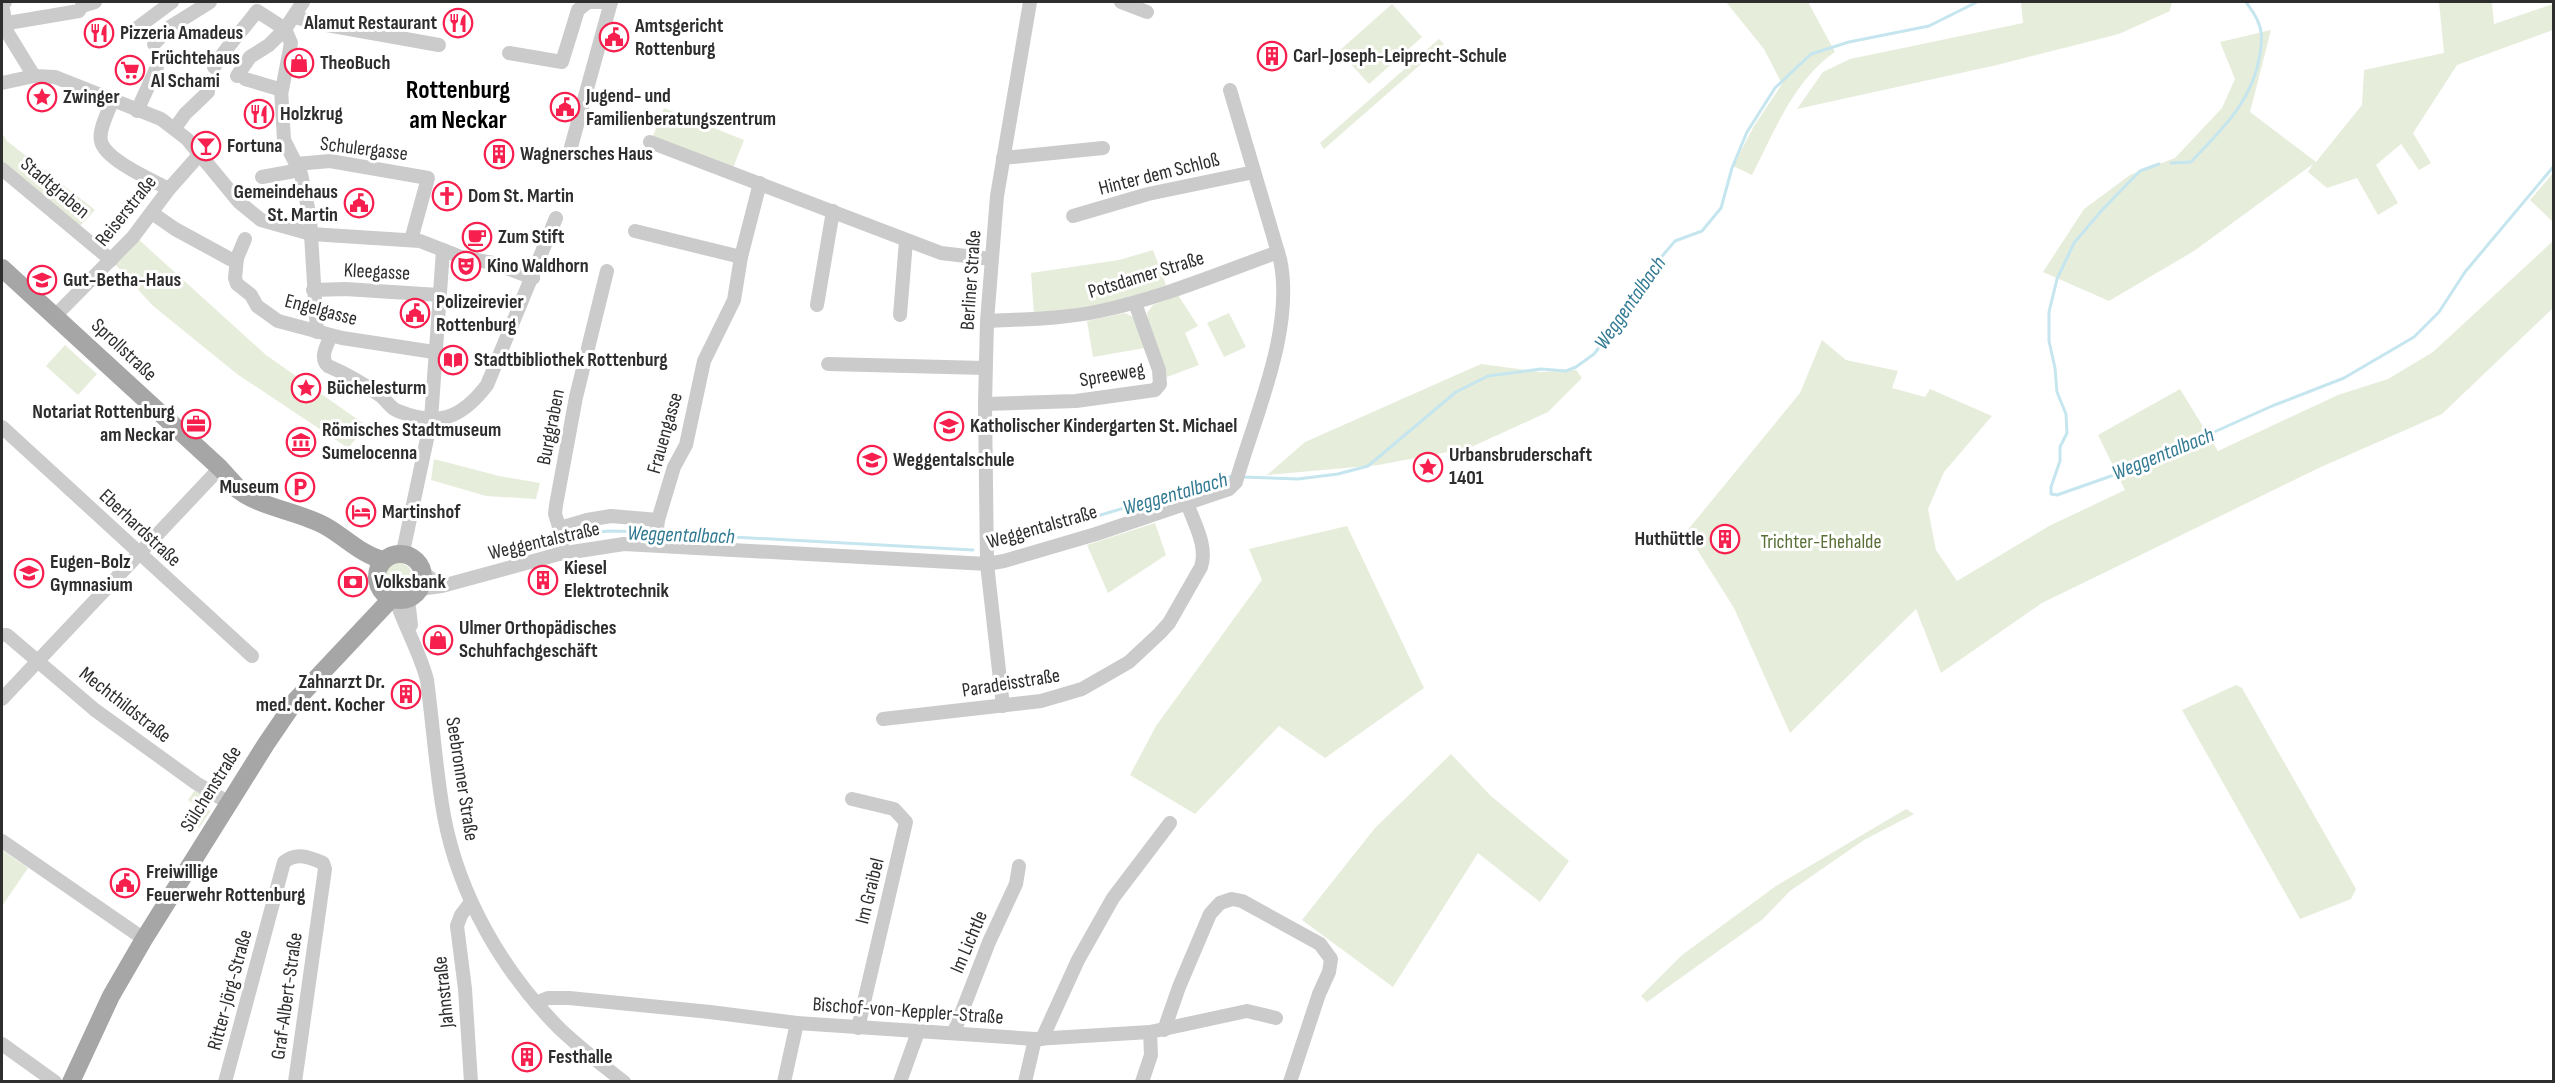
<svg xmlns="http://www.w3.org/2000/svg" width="2555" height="1083" viewBox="0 0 2555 1083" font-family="'Sofia Sans Condensed',sans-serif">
<rect width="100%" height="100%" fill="#fff"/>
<!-- green -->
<g fill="#e7eddb">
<path d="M1726 2H1808L1835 52C1794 80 1774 132 1752 175L1733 166 1754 126 1782 84 1764 49Z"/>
<polygon points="2021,2 2172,2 2170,11 2119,34 1997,65 1797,109 1823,72 1850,59 2023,23"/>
<polygon points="2439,2 2492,2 2494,24 2553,4 2553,30 2457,65 2413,133 2431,163 2419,170 2401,144 2376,165 2398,203 2378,215 2357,178 2327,188 2308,172 2313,164 2194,251 2109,301 2043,272 2084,209 2130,175 2175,158 2222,108 2235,79 2220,42 2271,30 2250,112 2316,162 2362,105 2364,70 2444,53"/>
<polygon points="1392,4 1422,37 1369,84 1339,51"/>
<polygon points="1439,39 1444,44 1324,149 1320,143"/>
<polygon points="664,108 744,140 733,168 653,136"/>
<polygon points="2,133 7,141 95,210 77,229 2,165"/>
<polygon points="2553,173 2553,222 2530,200"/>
<polygon points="137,238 266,355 367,426 348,448 237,374 152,305 115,264"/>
<polygon points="2553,241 2553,308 2442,414 2321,467 2042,603 1941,673 1916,609 1790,733 1734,608 1686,532 1800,393 1822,340 1846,360 1898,371 1892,388 1925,397 1930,389 1992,416 1944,472 1928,509 1936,550 1957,581 2049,526 2125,490 2098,435 2180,389 2218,451 2338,395 2388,379 2433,352"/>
<path d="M1153 250 1166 285C1124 302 1080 310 1034 314L1031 273 1119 260Z"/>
<polygon points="1178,295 1198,326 1185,333 1199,365 1167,377 1149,327 1147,313 1153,305"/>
<polygon points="1125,313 1133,317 1145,348 1093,357 1087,321"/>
<polygon points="1229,313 1246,347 1224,357 1207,323"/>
<polygon points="65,345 97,374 78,395 46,366"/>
<polygon points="1481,364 1541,372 1576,370 1582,378 1548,412 1469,448 1378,465 1267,475 1305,442"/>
<polygon points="434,459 499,476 540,483 536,499 486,496 431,480"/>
<polygon points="1155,523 1166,555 1108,593 1087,545"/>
<polygon points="1347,526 1424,688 1325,758 1279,726 1195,814 1130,775 1156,726 1262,580 1249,549"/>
<circle cx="399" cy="576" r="13"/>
<polygon points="2236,685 2242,688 2356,889 2351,899 2300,919 2182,710"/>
<polygon points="1451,754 1491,796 1569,861 1540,902 1478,853 1393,987 1302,920 1375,828"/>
<polygon points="195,790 206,797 210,812 199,828 190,822 198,807 188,800"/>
<polygon points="1906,809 1914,814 1864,840 1790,891 1763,919 1647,1002 1641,996 1682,955 1776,886"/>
<polygon points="2,850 28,868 2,906"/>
</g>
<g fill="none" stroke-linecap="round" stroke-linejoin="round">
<!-- stream -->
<g stroke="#c5e5ef" stroke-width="3">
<path d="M2171 163 2191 162C2222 129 2253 101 2260 54 2262 43 2263 32 2258 22 2256 15 2250 8 2246 2"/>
<polyline points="2159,164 2140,171 2102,210 2074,243 2057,279 2049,312 2049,341 2055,368 2057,392 2066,414 2067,433 2060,447 2060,461 2051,487 2051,494 2057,495 2134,468 2272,406 2344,378 2414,337 2439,312 2465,272 2554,166"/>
<polyline points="1242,477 1298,479 1338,474 1368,466 1456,392 1488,376 1541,369 1566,371 1576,367 1594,354 1619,322 1635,301 1641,281 1675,241 1702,231 1721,208 1732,168 1747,132 1775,88 1811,54 1849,42 1929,26 1977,2"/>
<polyline points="660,533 973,550"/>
<polyline points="569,535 609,531 654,532"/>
<polyline points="996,546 1232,476"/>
</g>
<!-- minor -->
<g stroke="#cbcbcb" stroke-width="14">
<polyline points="5,2 2,3 7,32 34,76"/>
<polyline points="1121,2 1147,12"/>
<polyline points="294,17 327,25 439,45"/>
<polyline points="2,24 79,11 82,6 95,2"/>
<polyline points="133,31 172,2"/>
<polyline points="154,44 170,27 210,2"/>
<polyline points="509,53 562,62 578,10 588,2 611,2"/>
<path d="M214 67C226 47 243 30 257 11L285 29 269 45 250 57 237 76"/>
<polyline points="245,79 282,90 291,43 285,29 303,2"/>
<polyline points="2,83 34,76 55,77 161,119 187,139 239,202 261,220 311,234 420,241 461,257 493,263 533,278"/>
<polyline points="281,89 284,140 301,174 310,218 317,332"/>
<path d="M112 101C109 111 98 130 101 141 105 160 152 180 169 189"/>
<polyline points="137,111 157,67"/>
<polyline points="175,128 185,114 208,92"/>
<polyline points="650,142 941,253 991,259"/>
<polyline points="571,147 611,2"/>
<polyline points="1003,158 1103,148"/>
<polyline points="296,164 330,161 428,178 411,240"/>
<polyline points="2,169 111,260"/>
<polyline points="262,177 300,170"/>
<polyline points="152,213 175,229 230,259 237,258 245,239"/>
<polyline points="1073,216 1148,194 1254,172"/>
<polyline points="635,231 741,257"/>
<polyline points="237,258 235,278 237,284 251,295 257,306 278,321 342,338 434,352"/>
<polyline points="313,290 345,289 439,295"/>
<polyline points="817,305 833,211"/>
<polyline points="900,315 906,241"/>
<polyline points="55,316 133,237 169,189 200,154"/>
<path d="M987 321C1025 319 1063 319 1100 311 1161 298 1220 273 1278 252"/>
<path d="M331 336C327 345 319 358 328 366 347 374 364 384 381 396 387 401 391 409 398 411 438 427 461 419 487 385L556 218"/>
<polyline points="828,364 985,368"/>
<polyline points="985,404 1076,401 1155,390 1160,384 1159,370 1135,303"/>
<polyline points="2,427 252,656"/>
<polyline points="560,528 587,520 611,516 658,520"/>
<polyline points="655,545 658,520 674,467 686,445 704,361 734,300 741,257 760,183"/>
<polyline points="398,554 404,547 431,420 443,250"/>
<polyline points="559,554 563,539 555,514 556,505 576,397 607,271"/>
<polyline points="423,573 432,579 447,584"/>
<path d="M419 589 442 586 559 554 624 544 987 564 1004 561 1096 534 1229 489 1236 482C1255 415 1295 329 1280 259L1230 90"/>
<polyline points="408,599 411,625"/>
<path d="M396 600C405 628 420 652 427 680 433 725 436 772 444 816 459 896 503 972 560 1029 580 1048 602 1065 624 1082"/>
<polyline points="2,635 7,635 95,710 196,783 229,803"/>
<polyline points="2,699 220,468"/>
<polyline points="1003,706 987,564 985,404 987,321 997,196 1030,2"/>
<path d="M883 719 1041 701 1082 689 1129 662 1160 633 1169 623 1201 567C1208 546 1194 523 1187 503"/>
<polyline points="852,799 894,809 906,822 858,1028"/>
<polyline points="2,841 144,939"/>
<polyline points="471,902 461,915 457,926 465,989 471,1082"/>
<polyline points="536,1003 548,998 569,998 710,1012 797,1023 1035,1039 1150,1032 1247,1011 1276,1018"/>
<polyline points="1164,1030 1179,987 1210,914 1220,903 1232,899 1242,901 1320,944 1331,959 1329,972 1319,994 1290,1082"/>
<polyline points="954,1032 989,942 1016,884 1019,866"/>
<polyline points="1042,1039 1078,960 1113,898 1170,823"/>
<polyline points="2,1044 55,1082"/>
<path d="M225 1082 284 862C297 852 309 857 323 863L325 869 295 1082"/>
<polyline points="784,1082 797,1023"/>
<polyline points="900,1082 918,1032"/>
<polyline points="1025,1082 1035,1039"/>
<polyline points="1142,1082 1151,1055 1150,1032"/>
</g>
<!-- major -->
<g stroke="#a6a6a6" stroke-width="18">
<polyline points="2,268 220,468 241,491"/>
<path d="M233 486C259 509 298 510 327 527 346 538 362 555 383 560"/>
<circle cx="400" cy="577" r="23"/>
<polyline points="71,1082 111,996 144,939 266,744 296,700 391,599"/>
</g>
</g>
<!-- icons -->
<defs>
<g id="restaurant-ring" transform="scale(1.5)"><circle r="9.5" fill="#fff" stroke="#f71f4d" stroke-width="1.5"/><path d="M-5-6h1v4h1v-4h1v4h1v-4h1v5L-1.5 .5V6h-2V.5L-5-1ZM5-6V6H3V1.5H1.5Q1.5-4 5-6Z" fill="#f71f4d"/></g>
<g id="civic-ring" transform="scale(1.5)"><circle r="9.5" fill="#fff" stroke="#f71f4d" stroke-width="1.5"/><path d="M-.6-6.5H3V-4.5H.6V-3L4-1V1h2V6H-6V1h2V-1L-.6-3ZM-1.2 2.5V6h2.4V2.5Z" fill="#f71f4d"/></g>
<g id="building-ring" transform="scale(1.5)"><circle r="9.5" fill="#fff" stroke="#f71f4d" stroke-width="1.5"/><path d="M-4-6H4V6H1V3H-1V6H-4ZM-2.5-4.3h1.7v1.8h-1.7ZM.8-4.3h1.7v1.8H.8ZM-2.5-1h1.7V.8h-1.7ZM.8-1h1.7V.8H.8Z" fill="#f71f4d"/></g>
<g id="shop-ring" transform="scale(1.5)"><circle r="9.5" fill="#fff" stroke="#f71f4d" stroke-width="1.5"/><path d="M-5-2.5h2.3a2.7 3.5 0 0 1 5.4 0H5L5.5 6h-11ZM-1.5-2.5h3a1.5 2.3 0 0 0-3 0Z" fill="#f71f4d"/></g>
<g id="supermarket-ring" transform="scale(1.5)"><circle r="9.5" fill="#fff" stroke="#f71f4d" stroke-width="1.5"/><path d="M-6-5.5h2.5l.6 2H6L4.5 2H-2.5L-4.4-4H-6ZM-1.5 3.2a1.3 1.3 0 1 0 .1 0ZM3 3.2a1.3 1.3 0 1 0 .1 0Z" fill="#f71f4d"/></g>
<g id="sight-ring" transform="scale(1.5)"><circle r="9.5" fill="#fff" stroke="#f71f4d" stroke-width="1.5"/><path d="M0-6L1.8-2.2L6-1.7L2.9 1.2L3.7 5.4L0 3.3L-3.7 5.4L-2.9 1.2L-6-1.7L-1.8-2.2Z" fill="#f71f4d"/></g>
<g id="bar-ring" transform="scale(1.5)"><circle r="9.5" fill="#fff" stroke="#f71f4d" stroke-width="1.5"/><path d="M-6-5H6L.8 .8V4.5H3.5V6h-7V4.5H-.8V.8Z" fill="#f71f4d"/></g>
<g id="church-ring" transform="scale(1.5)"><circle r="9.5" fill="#fff" stroke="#f71f4d" stroke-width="1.5"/><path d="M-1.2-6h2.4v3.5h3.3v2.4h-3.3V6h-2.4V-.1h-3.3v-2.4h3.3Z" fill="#f71f4d"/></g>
<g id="cafe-ring" transform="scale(1.5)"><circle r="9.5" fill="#fff" stroke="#f71f4d" stroke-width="1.5"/><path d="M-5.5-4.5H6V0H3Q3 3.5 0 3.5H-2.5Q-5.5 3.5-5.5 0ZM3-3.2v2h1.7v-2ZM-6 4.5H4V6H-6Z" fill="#f71f4d"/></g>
<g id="theatre-ring" transform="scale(1.5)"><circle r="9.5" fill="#fff" stroke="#f71f4d" stroke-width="1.5"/><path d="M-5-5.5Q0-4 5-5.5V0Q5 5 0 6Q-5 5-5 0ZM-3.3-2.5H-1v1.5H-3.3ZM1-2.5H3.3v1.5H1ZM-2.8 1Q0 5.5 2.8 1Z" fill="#f71f4d"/></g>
<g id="school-ring" transform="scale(1.5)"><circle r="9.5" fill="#fff" stroke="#f71f4d" stroke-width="1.5"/><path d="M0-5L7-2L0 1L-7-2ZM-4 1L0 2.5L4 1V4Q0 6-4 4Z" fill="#f71f4d"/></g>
<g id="library-ring" transform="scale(1.5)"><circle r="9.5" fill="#fff" stroke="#f71f4d" stroke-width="1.5"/><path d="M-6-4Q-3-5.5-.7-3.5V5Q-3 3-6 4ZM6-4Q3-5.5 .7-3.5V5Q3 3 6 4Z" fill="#f71f4d"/></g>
<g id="office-ring" transform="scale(1.5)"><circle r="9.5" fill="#fff" stroke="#f71f4d" stroke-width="1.5"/><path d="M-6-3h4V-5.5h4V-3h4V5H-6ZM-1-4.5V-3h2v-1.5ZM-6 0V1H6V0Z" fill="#f71f4d"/></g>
<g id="museum-ring" transform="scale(1.5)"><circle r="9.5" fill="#fff" stroke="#f71f4d" stroke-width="1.5"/><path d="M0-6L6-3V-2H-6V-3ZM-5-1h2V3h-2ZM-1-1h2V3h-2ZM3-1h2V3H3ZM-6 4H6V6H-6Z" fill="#f71f4d"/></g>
<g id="parking-ring" transform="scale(1.5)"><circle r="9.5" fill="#fff" stroke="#f71f4d" stroke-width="1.5"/><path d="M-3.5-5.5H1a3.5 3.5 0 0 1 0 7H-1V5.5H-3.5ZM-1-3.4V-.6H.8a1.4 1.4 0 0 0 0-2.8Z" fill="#f71f4d"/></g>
<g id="hotel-ring" transform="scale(1.5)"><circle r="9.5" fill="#fff" stroke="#f71f4d" stroke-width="1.5"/><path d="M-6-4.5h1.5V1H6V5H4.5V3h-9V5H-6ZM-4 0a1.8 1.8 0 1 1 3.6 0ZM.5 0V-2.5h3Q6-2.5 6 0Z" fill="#f71f4d"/></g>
<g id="bank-ring" transform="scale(1.5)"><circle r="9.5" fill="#fff" stroke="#f71f4d" stroke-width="1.5"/><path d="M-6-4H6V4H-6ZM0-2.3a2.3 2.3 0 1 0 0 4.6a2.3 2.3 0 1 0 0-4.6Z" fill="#f71f4d"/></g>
</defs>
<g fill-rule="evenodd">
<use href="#restaurant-ring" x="458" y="23"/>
<use href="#restaurant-ring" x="99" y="33"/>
<use href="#civic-ring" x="614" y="37"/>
<use href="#building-ring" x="1272" y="56"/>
<use href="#shop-ring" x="299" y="63"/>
<use href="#supermarket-ring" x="130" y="70"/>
<use href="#sight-ring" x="42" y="97"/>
<use href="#civic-ring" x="565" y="107"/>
<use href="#restaurant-ring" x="259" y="114"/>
<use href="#bar-ring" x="206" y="146"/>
<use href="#building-ring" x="499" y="154"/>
<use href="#church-ring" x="447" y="196"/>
<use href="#civic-ring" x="359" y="203"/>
<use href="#cafe-ring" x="477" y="237"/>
<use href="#theatre-ring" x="466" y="266"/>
<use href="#school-ring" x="42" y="280"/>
<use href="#civic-ring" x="415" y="313"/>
<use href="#library-ring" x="453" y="360"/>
<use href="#sight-ring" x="306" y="388"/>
<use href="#office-ring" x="196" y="424"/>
<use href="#school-ring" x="949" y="426"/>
<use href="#museum-ring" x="301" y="442"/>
<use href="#school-ring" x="872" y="460"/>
<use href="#sight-ring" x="1428" y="467"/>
<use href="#parking-ring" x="300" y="487"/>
<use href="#hotel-ring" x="361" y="512"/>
<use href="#building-ring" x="1725" y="539"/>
<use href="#school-ring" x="29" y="573"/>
<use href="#building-ring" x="543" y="580"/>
<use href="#bank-ring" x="353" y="582"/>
<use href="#shop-ring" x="438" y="640"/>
<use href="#building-ring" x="406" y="694"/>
<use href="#civic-ring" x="125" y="883"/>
<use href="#building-ring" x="527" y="1057"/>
</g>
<g text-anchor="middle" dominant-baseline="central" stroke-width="6" stroke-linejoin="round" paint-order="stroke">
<!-- poi labels -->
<g font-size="20" font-weight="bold" fill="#2e2e2e" stroke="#fff" text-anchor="start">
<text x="437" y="23" text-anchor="end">Alamut Restaurant</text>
<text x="635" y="26">Amtsgericht<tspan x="635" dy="23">Rottenburg</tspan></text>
<text x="120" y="33">Pizzeria Amadeus</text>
<text x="1293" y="56">Carl-Joseph-Leiprecht-Schule</text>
<text x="151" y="58">Früchtehaus<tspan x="151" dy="23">Al Schami</tspan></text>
<text x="320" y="63">TheoBuch</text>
<text x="586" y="96">Jugend- und<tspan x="586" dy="23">Familienberatungszentrum</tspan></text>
<text x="63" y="97">Zwinger</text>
<text x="280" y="114">Holzkrug</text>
<text x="227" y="146">Fortuna</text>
<text x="520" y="154">Wagnersches Haus</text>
<text x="338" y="192" text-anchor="end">Gemeindehaus<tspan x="338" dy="23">St. Martin</tspan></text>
<text x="468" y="196">Dom St. Martin</text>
<text x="498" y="237">Zum Stift</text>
<text x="487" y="266">Kino Waldhorn</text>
<text x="63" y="280">Gut-Betha-Haus</text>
<text x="436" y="302">Polizeirevier<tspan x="436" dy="23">Rottenburg</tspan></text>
<text x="474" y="360">Stadtbibliothek Rottenburg</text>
<text x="327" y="388">Büchelesturm</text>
<text x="175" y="412" text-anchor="end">Notariat Rottenburg<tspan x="175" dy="23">am Neckar</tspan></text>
<text x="970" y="426">Katholischer Kindergarten St. Michael</text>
<text x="322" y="430">Römisches Stadtmuseum<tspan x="322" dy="23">Sumelocenna</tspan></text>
<text x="1449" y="455">Urbansbruderschaft<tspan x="1449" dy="23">1401</tspan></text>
<text x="893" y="460">Weggentalschule</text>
<text x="279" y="487" text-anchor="end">Museum</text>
<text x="382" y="512">Martinshof</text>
<text x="1704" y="539" text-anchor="end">Huthüttle</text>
<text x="50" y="562">Eugen-Bolz<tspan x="50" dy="23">Gymnasium</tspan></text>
<text x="564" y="568">Kiesel<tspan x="564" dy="23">Elektrotechnik</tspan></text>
<text x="374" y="582">Volksbank</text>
<text x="459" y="628">Ulmer Orthopädisches<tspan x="459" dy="23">Schuhfachgeschäft</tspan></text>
<text x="385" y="682" text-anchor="end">Zahnarzt Dr.<tspan x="385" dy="23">med. dent. Kocher</tspan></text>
<text x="146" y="872">Freiwillige<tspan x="146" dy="23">Feuerwehr Rottenburg</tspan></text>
<text x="548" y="1057">Festhalle</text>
</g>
<!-- street labels -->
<g font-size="20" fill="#2e2e2e" stroke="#fff">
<text transform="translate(364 149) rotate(7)">Schulergasse</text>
<text transform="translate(1159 174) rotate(-14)">Hinter dem Schloß</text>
<text transform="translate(55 188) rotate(40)">Stadtgraben</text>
<text transform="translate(126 211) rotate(-51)">Reiserstraße</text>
<text transform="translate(377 272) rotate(3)">Kleegasse</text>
<text transform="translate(1146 275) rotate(-17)">Potsdamer Straße</text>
<text transform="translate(971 280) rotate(-86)">Berliner Straße</text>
<text transform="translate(321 310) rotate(15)">Engelgasse</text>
<text transform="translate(124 350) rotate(43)">Sprollstraße</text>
<text transform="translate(1112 375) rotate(-10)">Spreeweg</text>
<text transform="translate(551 427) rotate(-79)">Burggraben</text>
<text transform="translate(665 433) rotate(-74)">Frauengasse</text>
<text transform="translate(1042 527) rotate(-16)">Weggentalstraße</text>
<text transform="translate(140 528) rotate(43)">Eberhardstraße</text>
<text transform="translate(544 541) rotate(-13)">Weggentalstraße</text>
<text transform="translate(1011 683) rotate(-9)">Paradeisstraße</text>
<text transform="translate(125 705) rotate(38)">Mechthildstraße</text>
<text transform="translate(462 779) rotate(81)">Seebronner Straße</text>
<text transform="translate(211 789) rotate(-58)">Sülchenstraße</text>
<text transform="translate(870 891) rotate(-76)">Im Graibel</text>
<text transform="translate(969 942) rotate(-67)">Im Lichtle</text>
<text transform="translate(230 990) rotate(-75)">Ritter-Jörg-Straße</text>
<text transform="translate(444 992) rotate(-96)">Jahnstraße</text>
<text transform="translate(287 996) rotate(-82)">Graf-Albert-Straße</text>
<text transform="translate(908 1011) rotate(4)">Bischof-von-Keppler-Straße</text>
</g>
<!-- park labels -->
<g font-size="20" fill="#596f37" stroke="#fff">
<text x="1821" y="542">Trichter-Ehehalde</text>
</g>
<!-- water labels -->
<g font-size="21" font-style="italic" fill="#327a92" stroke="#fff">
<text transform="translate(1630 303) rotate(-55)">Weggentalbach</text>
<text transform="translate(2163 454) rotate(-22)">Weggentalbach</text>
<text transform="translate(1175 494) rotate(-16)">Weggentalbach</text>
<text transform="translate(681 535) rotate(2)">Weggentalbach</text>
</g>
<!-- district labels -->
<g font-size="26" font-weight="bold" fill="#000" stroke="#fff">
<text x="458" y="90">Rottenburg<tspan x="458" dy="30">am Neckar</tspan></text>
</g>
</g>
<!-- border -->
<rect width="2555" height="1083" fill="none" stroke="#2e2e2e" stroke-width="6"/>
</svg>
